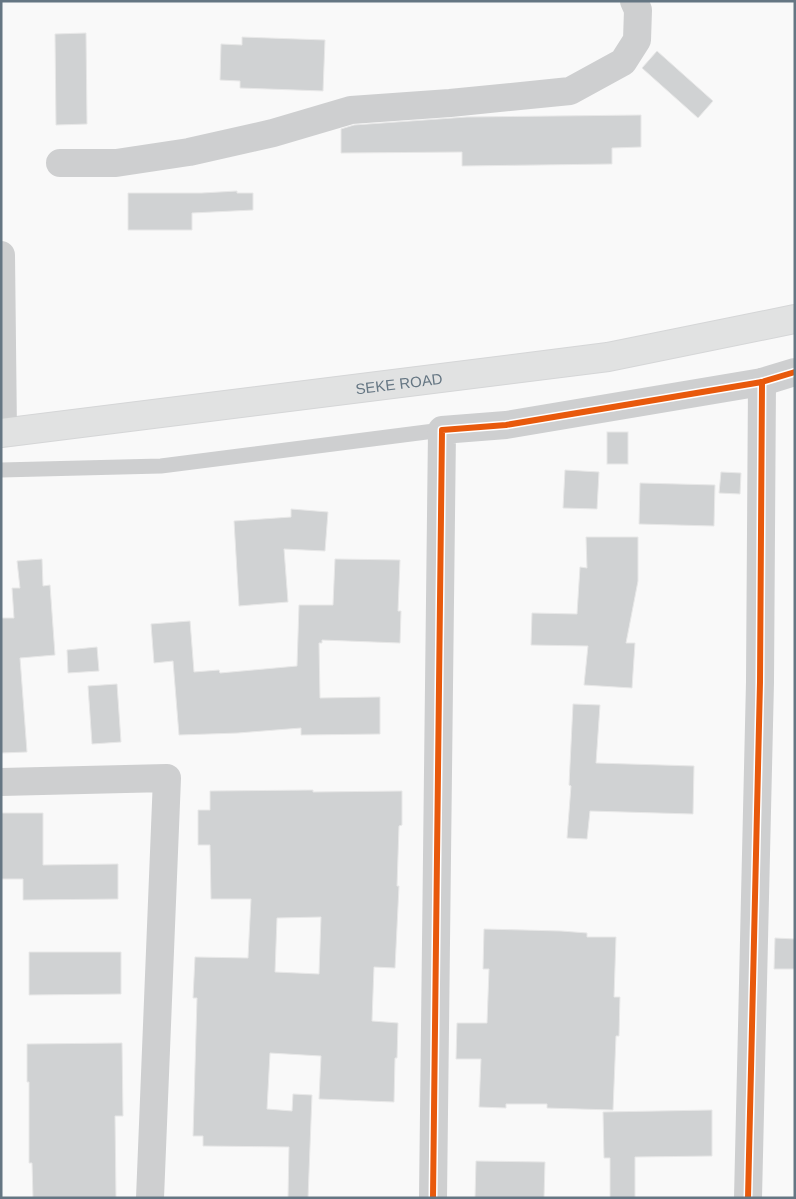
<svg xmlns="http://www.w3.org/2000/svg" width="796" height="1199" viewBox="0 0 796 1199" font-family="Helvetica,sans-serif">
<rect width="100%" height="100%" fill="#f9f9f9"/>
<!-- building -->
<g fill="#d0d2d3" stroke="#e8e8e8" fill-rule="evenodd">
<polygon points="86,33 87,124 56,125 55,34"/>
<polygon points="242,37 325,40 323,91 240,88 240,81 220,80 221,44 242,45"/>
<polygon points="657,51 713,101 698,118 642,68"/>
<polygon points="641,115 641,147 612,148 612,164 462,166 462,152 341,153 341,129 354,125 467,117"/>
<polygon points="237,191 237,193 253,193 253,210 192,213 192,230 128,230 128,193 202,193"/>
<rect x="607" y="432" width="21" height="32"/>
<polygon points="565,470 599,472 597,509 563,508"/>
<polygon points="721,472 741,473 740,494 719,493"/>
<polygon points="640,483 715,485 714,526 639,524"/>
<polygon points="291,509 328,512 325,551 284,549 288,602 239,606 234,521 291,517"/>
<polygon points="586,537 638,537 638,581 626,643 635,643 632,688 584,685 588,646 531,645 532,613 577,614 580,567 587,568"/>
<polygon points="42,559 43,586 50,585 55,655 20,658 27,752 1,753 1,618 14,618 12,588 20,588 17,561"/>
<polygon points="335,559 400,560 398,611 401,611 400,643 322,640 322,643 319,643 320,698 380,697 380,734 301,735 301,728 238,733 179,735 173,661 154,663 151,624 190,621 194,672 219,670 220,673 297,666 299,605 333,605"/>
<polygon points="97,647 99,671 68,673 67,650"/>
<polygon points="117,684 121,742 92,744 88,686"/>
<polygon points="573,704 600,705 596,763 694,766 693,814 590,811 587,839 567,838 571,786 569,785"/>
<path d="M313 790V792L402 791V825L399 826 397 886H399L395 968 374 967 372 1021 398 1023 397 1058H395L394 1102 319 1099 321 1056 270 1053 267 1109 292 1111 293 1094 312 1095 308 1198H288L289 1147 203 1146V1136H193L197 998H193L195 957 248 958 251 899H211L210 845H198V810H210V791ZM321 917 319 974 275 972 277 918Z"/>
<polygon points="1,813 43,813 43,865 118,864 118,899 23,900 23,879 1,879"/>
<polygon points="484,929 561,931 587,933 587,937 616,937 614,997 620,997 619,1036 616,1036 613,1110 547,1108 547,1104 506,1104 506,1108 479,1107 481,1059 456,1059 457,1023 487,1023 489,969 483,969"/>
<polygon points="775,938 795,939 795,969 774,969"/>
<polygon points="29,952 121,952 121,994 29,995"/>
<polygon points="122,1043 123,1116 115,1116 116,1198 33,1198 32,1163 29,1163 29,1082 27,1082 27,1044"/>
<polygon points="712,1110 712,1156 635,1157 635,1198 610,1198 610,1158 604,1158 603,1112"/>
<polygon points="476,1161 545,1162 544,1198 475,1198"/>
</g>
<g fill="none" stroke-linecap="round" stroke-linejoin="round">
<!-- primary casing -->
<g stroke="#d5d6d7" stroke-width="30">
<g id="primary">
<path id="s1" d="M1 433 608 357 795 319"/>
</g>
</g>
<!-- service -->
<polyline stroke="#cecfd0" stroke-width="15" points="1,470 161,466 442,430"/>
<!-- minor -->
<g stroke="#cecfd0" stroke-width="28">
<polyline points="60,163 116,163 189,152 273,133 351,110 450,103 570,91 623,62 637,40 638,10 634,1"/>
<polyline points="1,255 3,433"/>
<polyline points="1,782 167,778 150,1198"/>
<polyline points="433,1198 442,430 506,425 762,382 795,372"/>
<polyline points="748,1198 760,682 762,382"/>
</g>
<!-- primary -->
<use href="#primary" stroke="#e1e2e2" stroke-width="28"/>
<!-- cycleway casing -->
<g stroke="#fff" stroke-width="9">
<g id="cycleway">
<polyline points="433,1198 442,430 506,425 762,382 795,372"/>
<polyline points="748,1198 760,682 762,382"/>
</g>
</g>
<!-- cycleway -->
<use href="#cycleway" stroke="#e8590c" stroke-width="6"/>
</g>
<g text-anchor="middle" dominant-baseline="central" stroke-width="5" stroke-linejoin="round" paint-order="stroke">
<!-- street labels -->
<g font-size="15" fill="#657683" stroke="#fff">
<text stroke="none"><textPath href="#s1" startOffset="401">SEKE ROAD</textPath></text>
</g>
</g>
<!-- border -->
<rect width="796" height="1199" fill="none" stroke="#657683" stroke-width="5"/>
</svg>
